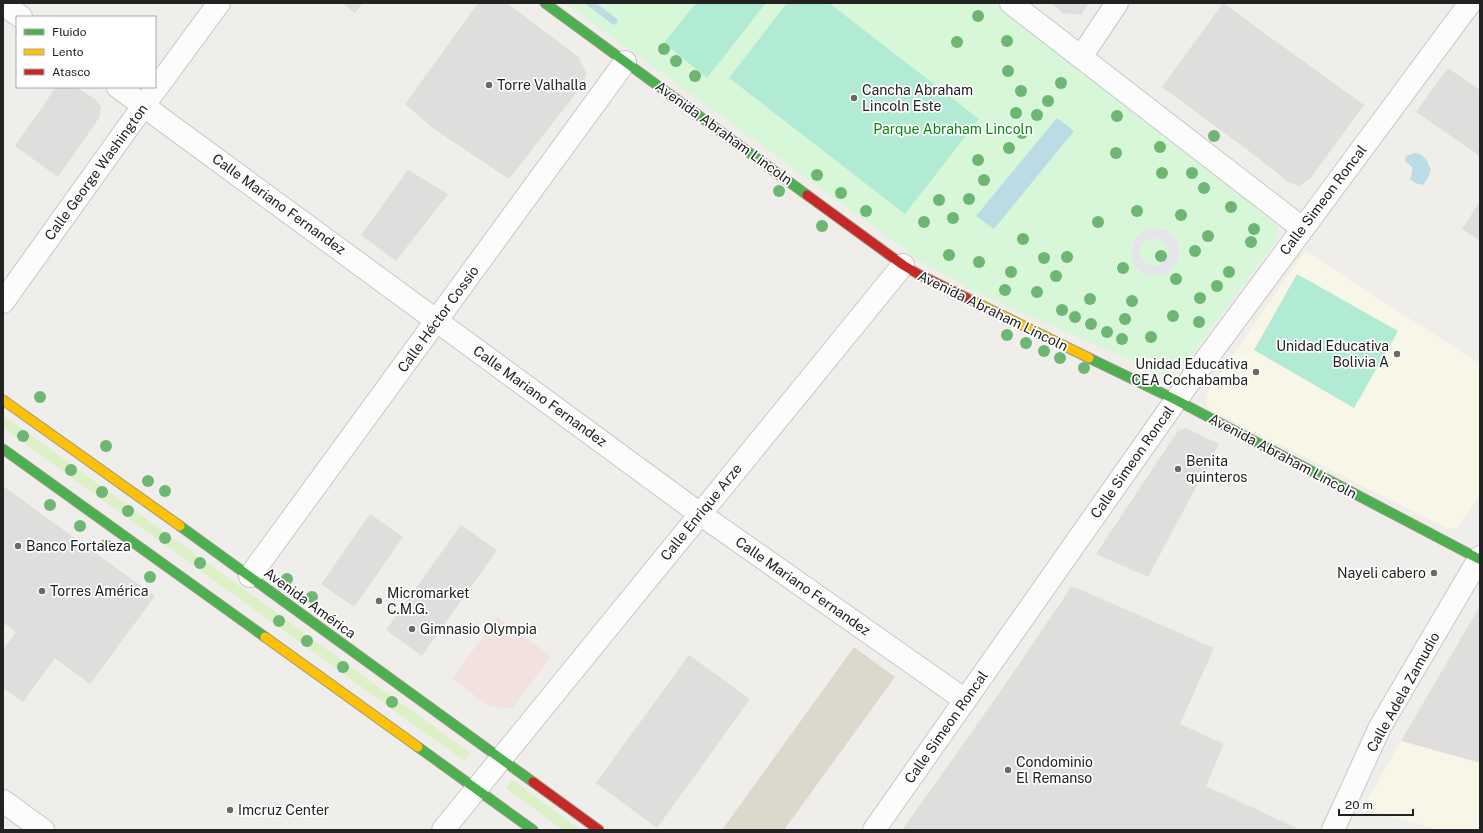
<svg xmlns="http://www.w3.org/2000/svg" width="1483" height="833" viewBox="0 0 1483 833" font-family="'Public Sans',sans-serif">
<rect width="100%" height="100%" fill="#f0eeeb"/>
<g fill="#dfdedc">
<path d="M342 3H363L355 13Z"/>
<path d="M478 3H507L579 57 586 73 584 83 509 179 434 129 405 104Z"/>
<path d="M1051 3H1089L1081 15 1063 13Z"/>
<path d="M1223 3 1364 105 1310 179 1299 186 1288 182 1253 154 1162 87Z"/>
<path d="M1448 68 1480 90V156L1416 112Z"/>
<path d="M56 87H77L96 100 101 107 99 118 58 177 15 146Z"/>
<path d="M408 170 448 194 396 261 361 235Z"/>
<path d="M1480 201V241L1462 229Z"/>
<path d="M1186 428 1219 444 1148 577 1096 554 1178 431Z"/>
<path d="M3 486 155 596 90 684 55 658 23 702 3 688V650L16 632 3 622Z"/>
<path d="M370 514 403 537 354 607 321 584Z"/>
<path d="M461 525 497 550 422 656 386 630Z"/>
<path d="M1072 586 1214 648 1180 724 1224 744 1206 786 1301 830H902L1000 692Z"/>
<path d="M1480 606V763L1401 741Z"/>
<path d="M689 655 750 699 657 828 596 783Z"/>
</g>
<path fill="#f2e2df" d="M497 617 551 656 513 708 490 707 452 679Z"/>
<g fill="#f8f7e7">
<path d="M1305 251 1480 364V495L1461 523 1456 528 1449 529 1209 409 1206 400 1208 392Z"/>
<path d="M1401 741 1480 763V830H1440L1363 808Z"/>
</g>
<path fill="#dad9cc" d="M854 647 895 677 784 830H722Z"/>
<g fill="#dcefc7">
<path d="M3 415 470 753 464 761 3 428Z"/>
<path d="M512 780 581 830H563L506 788Z"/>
</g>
<path fill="#d7f7d8" d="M565 3H994L1272 220C1280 229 1279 233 1274 244L1180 371 1165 374 1157 372 974 291 924 263Z"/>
<g fill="#b2ebd4">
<path d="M696 3H766L707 78 664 43Z"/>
<path d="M787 3H829L979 119 905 214 729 78Z"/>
<path d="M1297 274 1398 331 1354 408 1254 350Z"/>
</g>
<path fill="#e5e4ea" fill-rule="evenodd" d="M1151 228 1159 229 1167 231 1173 236 1177 243 1179 250 1178 258 1175 265 1170 271 1163 275 1155 276 1148 275 1141 272 1135 266 1132 259 1131 251 1135 239 1143 231ZM1153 238 1162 240 1165 243 1169 252 1165 261 1157 266 1148 265 1141 257 1140 252 1142 244 1149 239Z"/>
<g fill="#bcdce5">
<path d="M1057 118 1074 131 994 229 976 216Z"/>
<path d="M1414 153C1425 154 1427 160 1431 170L1428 178 1423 185 1415 183 1410 179 1412 173V167L1405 161 1406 156Z"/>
</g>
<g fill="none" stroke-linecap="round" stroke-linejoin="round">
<path stroke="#bcdce5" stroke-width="7" d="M590 3 614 21"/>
<defs>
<g id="street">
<path d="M1011 3 1302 228"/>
<path d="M3 4 21 17"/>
<path d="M1081 57 1117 3"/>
<path d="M118 87 700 514 965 700"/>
<path d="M3 302 144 105 219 3"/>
<path d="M250 576 625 62"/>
<path d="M3 801 43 830"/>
<path d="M443 830 903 265"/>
<path d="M874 830 1176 400 1470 3"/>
<path d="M1333 830 1380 727 1480 557"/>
</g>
<g id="fast">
<path d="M545 3 807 195"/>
<path d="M1089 358 1176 400 1479 559"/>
<path d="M3 449 265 637"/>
<path d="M180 526 533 782"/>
<path d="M418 747 533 830"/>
</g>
<g id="slow">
<path d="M967 298 1089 358"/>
<path d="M3 400 180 526"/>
<path d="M265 637 418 747"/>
</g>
<g id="jam">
<path d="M807 195 903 265 918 274 967 298"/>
<path d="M533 782 599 830"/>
</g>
</defs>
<use href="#street" stroke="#c9c8c7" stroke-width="24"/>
<use href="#fast" stroke="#999b81" stroke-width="11"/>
<use href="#slow" stroke="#999b81" stroke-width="11"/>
<use href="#jam" stroke="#999b81" stroke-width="11"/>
<use href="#street" stroke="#fdfcfc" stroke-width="22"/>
<use href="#fast" stroke="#4caf50" stroke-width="9"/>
<use href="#slow" stroke="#ffc107" stroke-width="9"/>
<use href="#jam" stroke="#c62828" stroke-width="9"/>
</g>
<g fill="#6eb673">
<circle cx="978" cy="16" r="6"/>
<circle cx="1007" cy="41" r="6"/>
<circle cx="957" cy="42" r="6"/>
<circle cx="664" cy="49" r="6"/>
<circle cx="676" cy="61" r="6"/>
<circle cx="1008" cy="71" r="6"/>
<circle cx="695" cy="76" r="6"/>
<circle cx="1061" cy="83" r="6"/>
<circle cx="1021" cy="91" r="6"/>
<circle cx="1048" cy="101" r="6"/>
<circle cx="1016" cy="113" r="6"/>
<circle cx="1037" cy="115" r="6"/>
<circle cx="1117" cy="116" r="6"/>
<circle cx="1022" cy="133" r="6"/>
<circle cx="1214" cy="136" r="6"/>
<circle cx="1160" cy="147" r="6"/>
<circle cx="1009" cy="148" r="6"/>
<circle cx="1116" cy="153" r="6"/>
<circle cx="978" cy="160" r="6"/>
<circle cx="1162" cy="173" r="6"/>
<circle cx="1192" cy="173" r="6"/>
<circle cx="817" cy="175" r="6"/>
<circle cx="984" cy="180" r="6"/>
<circle cx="1204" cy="188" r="6"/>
<circle cx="779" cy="191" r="6"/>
<circle cx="841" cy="193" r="6"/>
<circle cx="969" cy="199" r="6"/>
<circle cx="939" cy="200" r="6"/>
<circle cx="1231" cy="207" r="6"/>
<circle cx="866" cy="211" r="6"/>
<circle cx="1137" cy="211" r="6"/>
<circle cx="1181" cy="215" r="6"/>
<circle cx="953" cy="218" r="6"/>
<circle cx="924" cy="222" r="6"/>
<circle cx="1098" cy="222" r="6"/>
<circle cx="822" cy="226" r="6"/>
<circle cx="1254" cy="229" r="6"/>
<circle cx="1208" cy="236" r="6"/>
<circle cx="1023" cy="239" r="6"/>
<circle cx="1251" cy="242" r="6"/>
<circle cx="1195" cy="251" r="6"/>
<circle cx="949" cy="255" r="6"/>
<circle cx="1161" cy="256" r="6"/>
<circle cx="1067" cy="257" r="6"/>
<circle cx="1044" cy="258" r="6"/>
<circle cx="979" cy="262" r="6"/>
<circle cx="1123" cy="268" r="6"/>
<circle cx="1011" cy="272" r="6"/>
<circle cx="1229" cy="272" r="6"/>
<circle cx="1056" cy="276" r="6"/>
<circle cx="1176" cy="279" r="6"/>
<circle cx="1217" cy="286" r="6"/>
<circle cx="1005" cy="290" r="6"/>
<circle cx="1037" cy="292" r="6"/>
<circle cx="1200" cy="298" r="6"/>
<circle cx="1090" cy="299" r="6"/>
<circle cx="1132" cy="301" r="6"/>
<circle cx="1062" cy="310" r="6"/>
<circle cx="1173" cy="316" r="6"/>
<circle cx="1075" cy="317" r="6"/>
<circle cx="1125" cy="319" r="6"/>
<circle cx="1199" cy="322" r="6"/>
<circle cx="1091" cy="324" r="6"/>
<circle cx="1107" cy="332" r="6"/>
<circle cx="1007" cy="335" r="6"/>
<circle cx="1151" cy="337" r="6"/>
<circle cx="1122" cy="339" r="6"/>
<circle cx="1026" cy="343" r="6"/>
<circle cx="1044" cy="351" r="6"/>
<circle cx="1060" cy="358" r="6"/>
<circle cx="1084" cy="368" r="6"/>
<circle cx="40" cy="397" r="6"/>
<circle cx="23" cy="436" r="6"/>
<circle cx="106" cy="446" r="6"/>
<circle cx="71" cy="470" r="6"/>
<circle cx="148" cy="481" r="6"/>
<circle cx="165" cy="491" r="6"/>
<circle cx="102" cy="492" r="6"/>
<circle cx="50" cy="505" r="6"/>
<circle cx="128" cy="511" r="6"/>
<circle cx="80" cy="526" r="6"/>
<circle cx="165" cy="538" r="6"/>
<circle cx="106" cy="545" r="6"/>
<circle cx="200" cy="563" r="6"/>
<circle cx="150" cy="577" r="6"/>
<circle cx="287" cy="579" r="6"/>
<circle cx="312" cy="597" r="6"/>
<circle cx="279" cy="621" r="6"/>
<circle cx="307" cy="641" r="6"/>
<circle cx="343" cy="667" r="6"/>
<circle cx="392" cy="702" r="6"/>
</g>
<g fill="#6a6968" stroke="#fff" stroke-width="1.5">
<circle cx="489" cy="85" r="4"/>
<circle cx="854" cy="98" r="4"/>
<circle cx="1397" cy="354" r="4"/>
<circle cx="1256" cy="372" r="4"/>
<circle cx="1178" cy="469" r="4"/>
<circle cx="18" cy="546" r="4"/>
<circle cx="1434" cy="573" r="4"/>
<circle cx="42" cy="591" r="4"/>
<circle cx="379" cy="601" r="4"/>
<circle cx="412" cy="629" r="4"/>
<circle cx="1008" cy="770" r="4"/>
<circle cx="230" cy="810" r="4"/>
</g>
<g text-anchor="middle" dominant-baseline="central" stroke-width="3.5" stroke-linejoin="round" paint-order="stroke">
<g font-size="14" fill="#222" stroke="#fff" text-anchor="start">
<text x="497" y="85">Torre Valhalla</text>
<text x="862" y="90">Cancha Abraham<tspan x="862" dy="16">Lincoln Este</tspan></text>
<text x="1389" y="346" text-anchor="end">Unidad Educativa<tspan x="1389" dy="16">Bolivia A</tspan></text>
<text x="1248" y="364" text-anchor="end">Unidad Educativa<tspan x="1248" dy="16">CEA Cochabamba</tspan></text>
<text x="1186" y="461">Benita<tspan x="1186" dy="16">quinteros</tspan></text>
<text x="26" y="546">Banco Fortaleza</text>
<text x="1426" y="573" text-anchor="end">Nayeli cabero</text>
<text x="50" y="591">Torres América</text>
<text x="387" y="593">Micromarket<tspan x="387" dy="16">C.M.G.</tspan></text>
<text x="420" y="629">Gimnasio Olympia</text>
<text x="1016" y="762">Condominio<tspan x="1016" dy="16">El Remanso</tspan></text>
<text x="238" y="810">Imcruz Center</text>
</g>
<g font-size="14" fill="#038811" stroke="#fff">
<text x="953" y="129">Parque Abraham Lincoln</text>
</g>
<g font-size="14" fill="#222" stroke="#fff">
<text transform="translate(724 133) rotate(36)">Avenida Abraham Lincoln</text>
<text transform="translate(96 172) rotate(-54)">Calle George Washington</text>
<text transform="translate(1323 200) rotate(-53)">Calle Simeon Roncal</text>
<text transform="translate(279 204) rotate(36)">Calle Mariano Fernandez</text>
<text transform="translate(993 311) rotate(26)">Avenida Abraham Lincoln</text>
<text transform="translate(438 319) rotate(-54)">Calle Héctor Cossío</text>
<text transform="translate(540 396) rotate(36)">Calle Mariano Fernandez</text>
<text transform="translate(1283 456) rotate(28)">Avenida Abraham Lincoln</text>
<text transform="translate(1132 462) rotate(-55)">Calle Simeon Roncal</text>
<text transform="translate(701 512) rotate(-51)">Calle Enrique Arze</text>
<text transform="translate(803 586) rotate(35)">Calle Mariano Fernandez</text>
<text transform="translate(310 603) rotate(36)">Avenida América</text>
<text transform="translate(1403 692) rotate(-61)">Calle Adela Zamudio</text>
<text transform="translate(946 727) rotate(-55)">Calle Simeon Roncal</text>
</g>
</g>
<rect width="1483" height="833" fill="none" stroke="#222222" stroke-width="8"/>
<rect x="16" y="16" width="140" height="72" fill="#ffffff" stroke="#a7a7a7"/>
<rect x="24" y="29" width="20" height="6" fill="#4caf50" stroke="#a7a7a7"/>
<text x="52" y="36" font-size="12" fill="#222222">Fluido</text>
<rect x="24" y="49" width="20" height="6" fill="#ffc107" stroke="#a7a7a7"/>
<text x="52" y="56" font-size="12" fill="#222222">Lento</text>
<rect x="24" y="69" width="20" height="6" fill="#c62828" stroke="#a7a7a7"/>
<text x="52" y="76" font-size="12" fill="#222222">Atasco</text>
<path d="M1339 809v6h74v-6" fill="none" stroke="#222222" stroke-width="2"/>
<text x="1345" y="809" font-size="12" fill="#222222" stroke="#ffffff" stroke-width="3" paint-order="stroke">20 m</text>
</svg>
